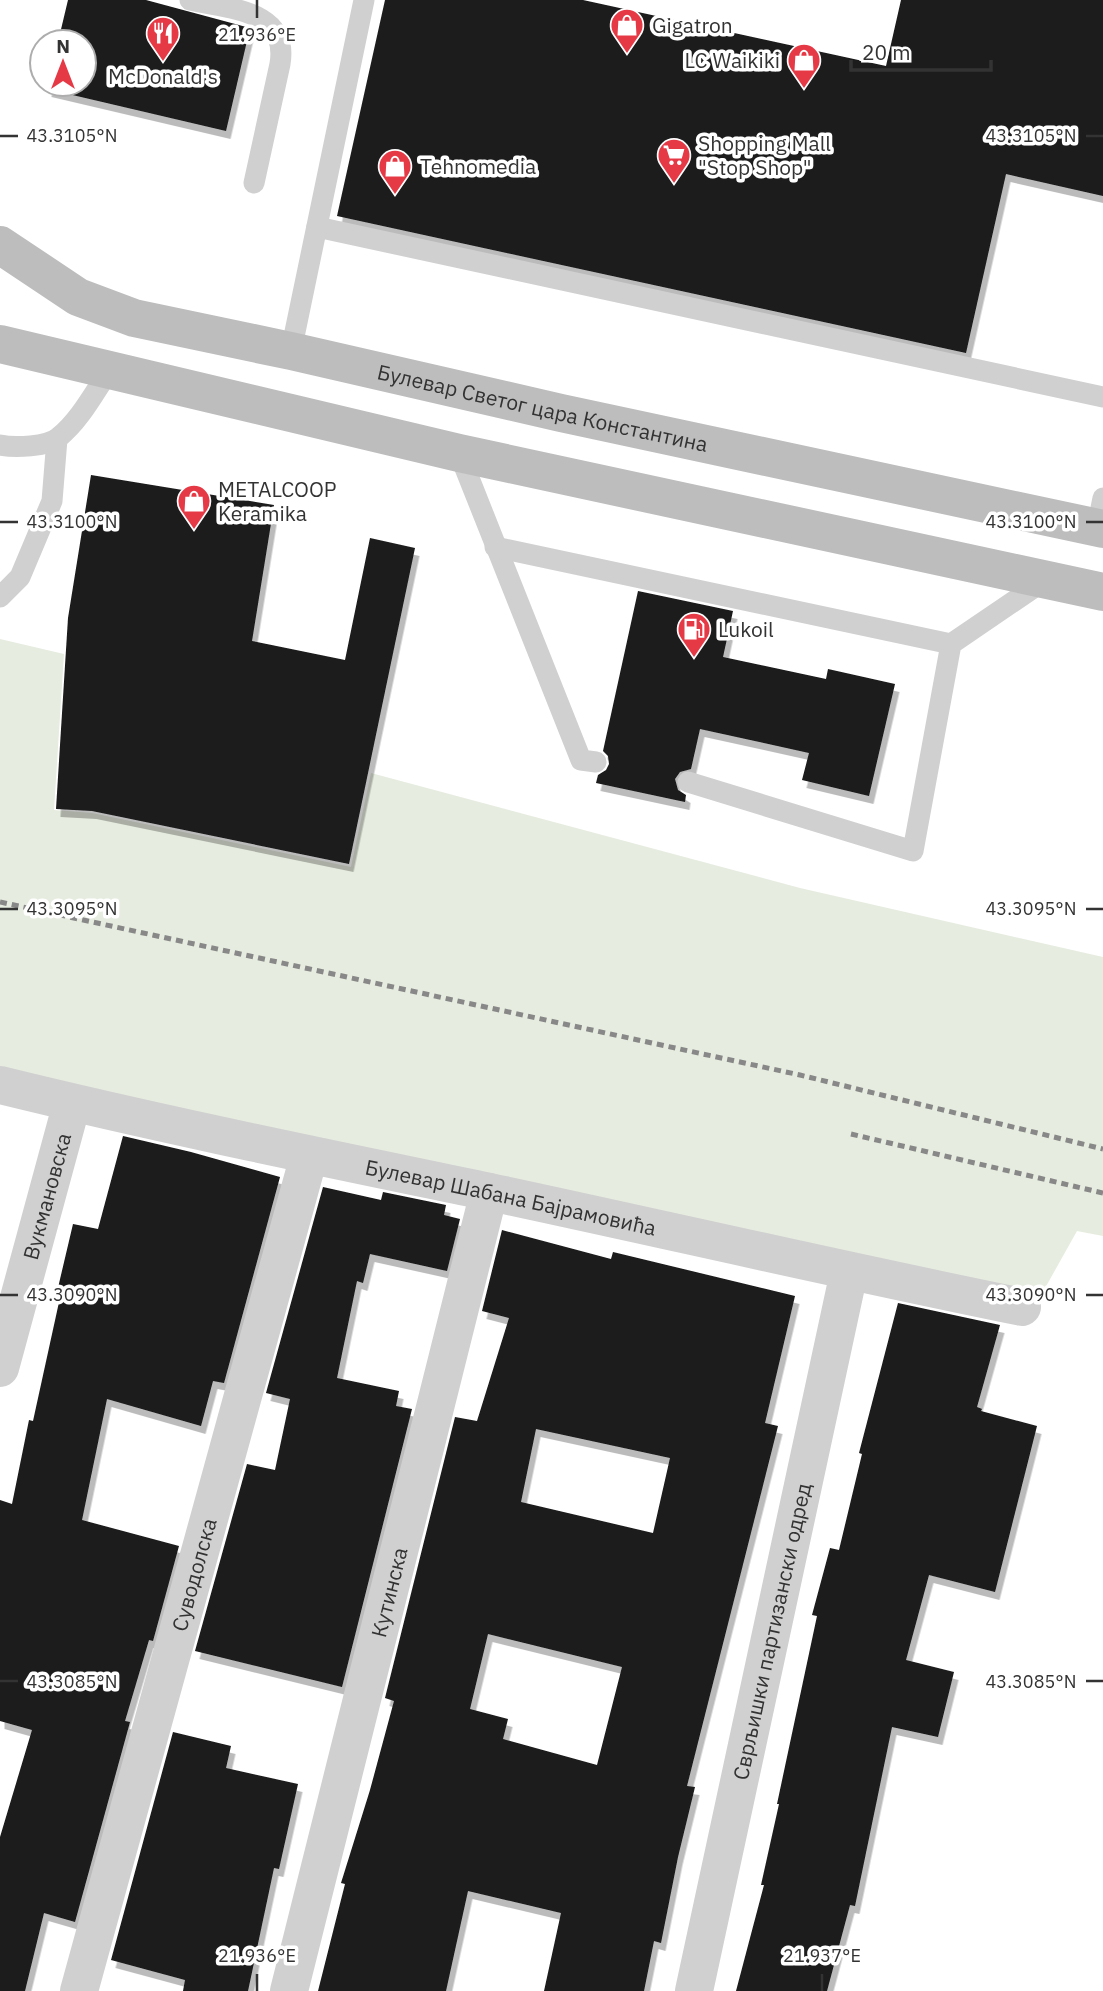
<svg xmlns="http://www.w3.org/2000/svg" width="1103" height="1991" viewBox="0 0 1103 1991" font-family="'IBM Plex Sans',sans-serif">
<defs>
<filter id="shadow"><feDropShadow dx="4.5" dy="8" stdDeviation="0" flood-color="#0004"/></filter>
</defs>
<rect width="100%" height="100%" fill="#fff"/>
<path fill="#e6ecdf" d="M0 639 64 654 54 810 92 813 351 867 371 773 800 888 1103 957V1236L1077 1231 1035 1306 0 1076Z"/>
<g fill="#1a1a1a" fill-rule="evenodd" filter="url(#shadow)">
<path d="M68 0H146L250 28 226 131 47 89 48 84H84V42H58Z"/>
<path d="M385 0H583L886 66 901 0H1103V196L1006 174 966 353 337 216Z"/>
<path d="M91 475 274 505 252 641 345 660 370 538 415 548 349 864 92 811 56 809 68 618Z"/>
<path d="M638 591 733 611 723 657 826 679 828 669 895 684 869 796 802 780 809 753 700 729 691 769 680 772 675 779 678 790 686 795 685 802 596 783 598 775 606 770 609 764 608 756 603 751Z"/>
<path d="M123 1136 191 1152 280 1177 224 1383 213 1381 201 1426 107 1399 82 1520 179 1546 153 1641 149 1640 125 1721 130 1722 75 1922 44 1913 25 1991H0V1837L32 1730 0 1721V1500L12 1504 29 1420 33 1421 61 1293 57 1292 73 1224 98 1229Z"/>
<path d="M323 1187 381 1200 383 1192 446 1205 444 1215 460 1219 447 1271 370 1254 363 1283 357 1281 337 1378 399 1391 396 1406 412 1409 342 1687 195 1651 247 1464 275 1470 290 1399 266 1393Z"/>
<path d="M502 1230 611 1259 613 1252 795 1296 765 1423 778 1426 687 1786 695 1787 678 1857 661 1943 654 1941 644 1991H544L561 1913 468 1891 446 1991H318L345 1884 341 1883 370 1790 394 1701 385 1698 455 1417 477 1421 509 1318 482 1311ZM536 1429 670 1458 653 1533 521 1502ZM488 1634 622 1667 597 1765 503 1739 508 1719 470 1709Z"/>
<path d="M898 1303 1000 1325 977 1407 982 1409 981 1411 1037 1426 995 1592 929 1575 906 1660 954 1672 938 1737 892 1727 855 1906 850 1905 827 1991H736L764 1885H761L779 1804H777L817 1616 812 1615 830 1548 839 1550 862 1454 859 1453Z"/>
<path d="M173 1732 231 1746 226 1768 298 1784 279 1869 274 1868 248 1991H183L185 1980 111 1960Z"/>
</g>
<g fill="none" stroke-linecap="round" stroke-linejoin="round">
<g stroke="#d0d0d0" stroke-width="21">
<path d="M190 0C228 9 289 9 280 64L254 183"/>
<path d="M317 227 1103 397"/>
<path d="M291 351 364 0"/>
<path d="M0 445C14 448 48 447 59 437 80 420 94 393 109 371"/>
<path d="M459 453 581 760 596 762"/>
<path d="M1097 528 1103 498"/>
<path d="M495 547 951 644"/>
<path d="M0 597 20 577 52 501 57 439"/>
<path d="M688 782 913 851 951 644 1045 580"/>
</g>
<g stroke="#d0d0d0" stroke-width="38">
<path id="s1" d="M0 1085C163 1125 326 1158 490 1192 668 1230 844 1271 1022 1307"/>
<path id="s2" d="M0 1368 72 1103"/>
<path id="s3" d="M79 1991 309 1156"/>
<path id="s4" d="M289 1991 489 1192"/>
<path id="s5" d="M694 1991 849 1272"/>
</g>
<g stroke="#bdbdbd" stroke-width="38">
<path id="s6" d="M0 245 78 297 134 318 291 351 561 413 1103 529"/>
<path d="M0 344 459 453 1103 592"/>
</g>
<g stroke="#888" stroke-width="5" stroke-dasharray="7 5" stroke-linecap="butt">
<path d="M0 902 800 1075 1103 1149"/>
<path d="M851 1134 1103 1193"/>
</g>
</g>
<path fill="none" stroke="#333" stroke-width="2.5" d="M257 0V18M0 136H18M1086 136H1103M0 522H18M1086 522H1103M0 909H18M1086 909H1103M0 1295H18M1086 1295H1103M0 1681H18M1086 1681H1103M257 1974V1991M822 1974V1991"/>
<defs>
<symbol id="shop-pin" viewBox="-11 -11 22 30"><path d="M0 17L-7.5 6A9.5 9.5 0 1 1 7.5 6Z" fill="#e63946" stroke="#fff"/><path d="M-5-2.5h2.3a2.7 3.5 0 0 1 5.4 0H5L5.5 6h-11ZM-1.5-2.5h3a1.5 2.3 0 0 0-3 0Z" fill="#fff"/></symbol>
<symbol id="restaurant-pin" viewBox="-11 -11 22 30"><path d="M0 17L-7.5 6A9.5 9.5 0 1 1 7.5 6Z" fill="#e63946" stroke="#fff"/><path d="M-5-6h1v4h1v-4h1v4h1v-4h1v5L-1.5 .5V6h-2V.5L-5-1ZM5-6V6H3V1.5H1.5Q1.5-4 5-6Z" fill="#fff"/></symbol>
<symbol id="supermarket-pin" viewBox="-11 -11 22 30"><path d="M0 17L-7.5 6A9.5 9.5 0 1 1 7.5 6Z" fill="#e63946" stroke="#fff"/><path d="M-6-5.5h2.5l.6 2H6L4.5 2H-2.5L-4.4-4H-6ZM-1.5 3.2a1.3 1.3 0 1 0 .1 0ZM3 3.2a1.3 1.3 0 1 0 .1 0Z" fill="#fff"/></symbol>
<symbol id="fuel-pin" viewBox="-11 -11 22 30"><path d="M0 17L-7.5 6A9.5 9.5 0 1 1 7.5 6Z" fill="#e63946" stroke="#fff"/><path d="M-5.5-6h7V0h2V4h1.3V-2.5L3-4.5l.8-.8L6-3V5H2.5V1h-1V6h-7ZM-4.2-4.7v3.2H.2V-4.7Z" fill="#fff"/></symbol>
</defs>
<g fill-rule="evenodd">
<use href="#shop-pin" x="608" y="6" width="38" height="52"/>
<use href="#restaurant-pin" x="144" y="14" width="38" height="52"/>
<use href="#shop-pin" x="785" y="41" width="38" height="52"/>
<use href="#supermarket-pin" x="655" y="136" width="38" height="52"/>
<use href="#shop-pin" x="376" y="147" width="38" height="52"/>
<use href="#shop-pin" x="175" y="482" width="38" height="52"/>
<use href="#fuel-pin" x="675" y="610" width="38" height="52"/>
</g>
<g text-anchor="middle" dominant-baseline="central" stroke-width="7" stroke-linejoin="round" paint-order="stroke">
<g font-size="21" fill="#333" stroke="#fff" text-anchor="start">
<text x="652" y="25">Gigatron</text>
<text x="780" y="60" text-anchor="end">LC Waikiki</text>
<text x="163" y="76" text-anchor="middle">McDonald's</text>
<text x="698" y="143">Shopping Mall<tspan x="698" dy="24">"Stop Shop"</tspan></text>
<text x="420" y="166">Tehnomedia</text>
<text x="218" y="489">METALCOOP<tspan x="218" dy="24">Keramika</tspan></text>
<text x="718" y="629">Lukoil</text>
</g>
<g font-size="21" fill="#333" stroke="#fff">
<text stroke="none"><textPath href="#s6" startOffset="572">Булевар Светог цара Константина</textPath></text>
<text stroke="none"><textPath href="#s2" startOffset="178">Вукмановска</textPath></text>
<text stroke="none"><textPath href="#s1" startOffset="523">Булевар Шабана Бајрамовића</textPath></text>
<text stroke="none"><textPath href="#s3" startOffset="432">Суводолска</textPath></text>
<text stroke="none"><textPath href="#s4" startOffset="411">Кутинска</textPath></text>
<text stroke="none"><textPath href="#s5" startOffset="368">Сврљишки партизански одред</textPath></text>
</g>
</g>
<g font-size="18" text-anchor="middle" fill="#333" stroke="#fff" stroke-width="7" stroke-linejoin="round" paint-order="stroke">
<text x="257" y="41">21.936°E</text>
<text x="72" y="142">43.3105°N</text>
<text x="1031" y="142">43.3105°N</text>
<text x="72" y="528">43.3100°N</text>
<text x="1031" y="528">43.3100°N</text>
<text x="72" y="915">43.3095°N</text>
<text x="1031" y="915">43.3095°N</text>
<text x="72" y="1301">43.3090°N</text>
<text x="1031" y="1301">43.3090°N</text>
<text x="72" y="1688">43.3085°N</text>
<text x="1031" y="1688">43.3085°N</text>
<text x="257" y="1962">21.936°E</text>
<text x="822" y="1962">21.937°E</text>
</g>
<g transform="translate(63 63)"><circle r="33" fill="#ffffff" stroke="#adadad" stroke-width="2"/>
<path d="M0-5L12 26L0 18L-12 26Z" fill="#e63946"/>
<text y="-10" font-size="19" font-weight="bold" text-anchor="middle" fill="#333333">N</text>
</g>
<path d="M851 60v10h140v-10" fill="none" stroke="#333333" stroke-width="3.5"/>
<text x="862" y="60" font-size="21" fill="#333333" stroke="#ffffff" stroke-width="5" paint-order="stroke">20 m</text>
</svg>
